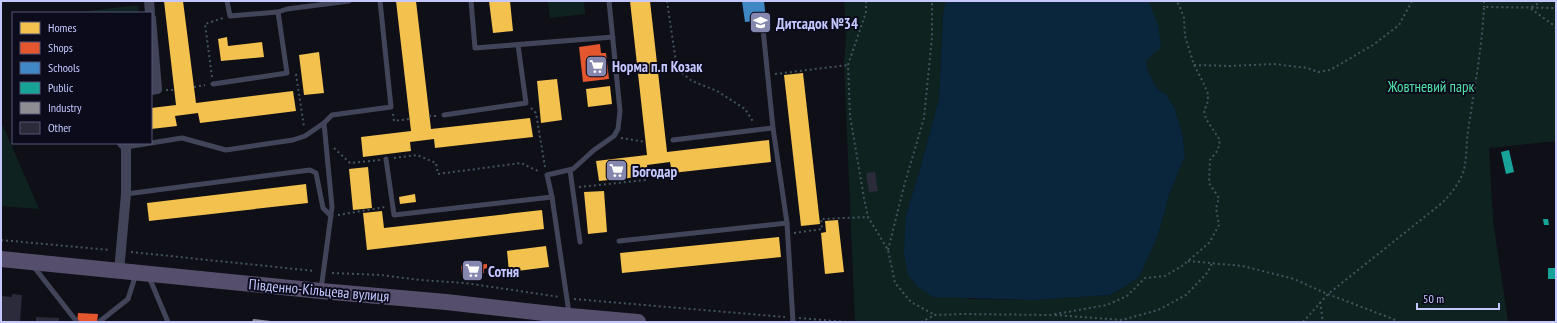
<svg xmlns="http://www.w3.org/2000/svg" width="1557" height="323" viewBox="0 0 1557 323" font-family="'PT Sans Narrow',sans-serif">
<rect width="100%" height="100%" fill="#0f0f18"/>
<g fill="#0e2320">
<path d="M548 1H584L585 14 550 18Z"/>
<path d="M844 1H946L943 16 939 99 919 173 906 215 967 299 1032 300 1110 295 1124 287 1139 277 1158 235 1170 192 1185 156 1182 133 1175 109 1166 94 1158 90 1148 72 1146 61 1149 2 1147 1H1556V141L1489 148 1493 220 1508 322H855L844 62 846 39Z"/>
<path d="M138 5 139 13H72Z"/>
<path d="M1 124 3 126 39 209 1 206Z"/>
</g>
<path fill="#0a263c" d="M946 1 1149 2 1158 25 1161 47 1146 61 1148 72 1158 90 1166 94 1175 109 1182 133 1185 156 1170 192 1158 235 1139 277 1124 287 1110 295 1032 300 933 297 918 287 908 275 904 253 906 215 919 173 939 99 943 16Z"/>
<g fill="#f2c14e">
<path d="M164 1H183L196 103 293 91 296 111 200 123 198 113 175 116 177 126 151 129V108L176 105Z"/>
<path d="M396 1H416L431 129 530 118 533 137 435 148 434 139 410 142 411 151 363 157 361 137 411 131Z"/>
<path d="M489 1H510L513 31 493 33Z"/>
<path d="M630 1H650L667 152 769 140 771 162 672 173 670 162 647 165 648 176 599 181 596 161 647 155Z"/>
<path d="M227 37 228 46 262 42 264 57 221 61 218 39Z"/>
<path d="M319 52 324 93 304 95 299 55Z"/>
<path d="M803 73 820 224 801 226 784 75Z"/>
<path d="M557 79 562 120 541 123 537 81Z"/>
<path d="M610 86 612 104 588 107 586 89Z"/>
<path d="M368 167 372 208 353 210 349 169Z"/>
<path d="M306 184 308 203 149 221 147 203Z"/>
<path d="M604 191 607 232 588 234 584 192Z"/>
<path d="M415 194 416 202 400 204 399 197Z"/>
<path d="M542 210 544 229 367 250 363 213 382 211 384 228Z"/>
<path d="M838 220 844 272 825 274 821 233 826 232 825 221Z"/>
<path d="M779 237 781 257 622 273 620 253Z"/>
<path d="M546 246 549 267 509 272 507 251Z"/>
</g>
<g fill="#e4572e">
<path d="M600 44 601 53H606L609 79 583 82 579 47Z"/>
<path d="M487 264V268L484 269V273L462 275 461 266Z"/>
<path d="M78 313 98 314 97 322H77Z"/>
</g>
<path fill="#3f88c5" d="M742 1H764L766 20 745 22Z"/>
<g fill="#17a398">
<path d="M1509 150 1514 172 1506 174 1501 152Z"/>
<path d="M1543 219H1548L1549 225H1544Z"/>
<rect x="1548" y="268" width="8" height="11"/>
</g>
<path fill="#8d8d92" d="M253 319 271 321V322H252Z"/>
<g fill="#2b2b3b">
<path d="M875 172 878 191 869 192 866 173Z"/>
<path d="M12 294 22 295 20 322H1V296L12 297Z"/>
<path d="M36 317 59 318V322H36Z"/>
</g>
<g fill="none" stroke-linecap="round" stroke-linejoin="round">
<g stroke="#43545d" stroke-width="2" stroke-dasharray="2 3" stroke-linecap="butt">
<path d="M667 1 677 69 692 81 717 91 745 109 754 123"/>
<path d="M866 1V12L848 65 850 116 864 198 868 217 888 250 895 283 911 302 935 315"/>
<path d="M1484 1V7"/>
<path d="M1542 1 1530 8 1556 27"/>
<path d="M1194 65 1230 66 1274 64 1307 68 1318 72 1330 70 1373 45 1399 25 1412 1"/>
<path d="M296 74 304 127"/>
<path d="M775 74 848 65"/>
<path d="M212 77 205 24 223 18"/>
<path d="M194 87 205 85"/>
<path d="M166 90H175"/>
<path d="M531 108 536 113 545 167"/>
<path d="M393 114 394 121 409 119"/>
<path d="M429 116H436"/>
<path d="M621 138 646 142"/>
<path d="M334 148 350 163 380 160"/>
<path d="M394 158 417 155 436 163 438 174 521 163 540 172"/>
<path d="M579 187 646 180"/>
<path d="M338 215 385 207"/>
<path d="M794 233 822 229 821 219 868 217"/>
<path d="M1 240 110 250"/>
<path d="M888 250 904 186 924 118 932 37V1"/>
<path d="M131 252 315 271"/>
<path d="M1188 261 1243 266 1294 279 1325 293 1393 319 1398 322"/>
<path d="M332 273 381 275 420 280 465 283 560 297"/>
<path d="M574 299 785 317"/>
<path d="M1320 302 1323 322"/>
<path d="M1055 315 1122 320 1158 310 1186 295 1208 272 1212 263"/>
<path d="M799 318 846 322"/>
<path d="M921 322 935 315 962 314 1050 315 1107 305 1127 296 1145 278 1165 276 1182 266 1209 243 1219 225 1216 208 1219 198 1209 183 1210 160 1218 150 1220 140 1206 119 1204 111 1208 101V94L1203 82 1194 65 1185 36 1184 18 1179 5 1176 1"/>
<path d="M1303 322 1328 294 1442 203C1451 194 1458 185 1463 173 1467 160 1466 145 1468 131 1474 90 1482 49 1484 7L1556 8"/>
</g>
<g stroke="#424559" stroke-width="5">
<path d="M227 1 230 16 278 12 287 9 349 1"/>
<path d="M471 1 475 48 613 37"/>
<path d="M763 29 773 128 787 223 793 322"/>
<path d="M213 84 287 73 278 12"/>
<path d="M444 115 526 103 518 45"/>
<path d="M673 140 773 128"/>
<path d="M126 147 182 138 226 150 293 140 305 136 324 123"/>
<path d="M386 159 394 215 552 197"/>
<path d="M570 170 580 242"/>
<path d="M126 194 310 170 316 173 323 208 331 216"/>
<path d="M619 241 787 223"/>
<path d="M34 267 77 322"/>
<path d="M149 277 168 322"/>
<path d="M321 290 332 207 324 123 332 115 391 107 380 1"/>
<path d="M569 313 552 197 547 175 573 169 594 150 614 136 618 129 620 111 609 1"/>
<path d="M99 322 128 299 136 274"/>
</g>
<g stroke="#424559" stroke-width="10">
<path d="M149 1 150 13"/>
<path d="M151 18 157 89 151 90"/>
<path d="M119 271 126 194V147L122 143"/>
</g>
<path stroke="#554e6c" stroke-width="16" d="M1 259 321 291 446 302 570 316 638 322"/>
</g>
<defs>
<symbol id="school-square" viewBox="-11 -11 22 22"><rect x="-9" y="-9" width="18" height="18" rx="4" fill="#8587ae" stroke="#0b0b1c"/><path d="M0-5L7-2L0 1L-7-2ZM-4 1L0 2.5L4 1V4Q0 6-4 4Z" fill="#fff"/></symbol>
<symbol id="supermarket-square" viewBox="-11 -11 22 22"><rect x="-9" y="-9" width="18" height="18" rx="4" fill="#8587ae" stroke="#0b0b1c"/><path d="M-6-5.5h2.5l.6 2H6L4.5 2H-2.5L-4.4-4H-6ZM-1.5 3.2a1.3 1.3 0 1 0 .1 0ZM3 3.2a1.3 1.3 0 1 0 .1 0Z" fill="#fff"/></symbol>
</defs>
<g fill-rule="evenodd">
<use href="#school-square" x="748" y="10" width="25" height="25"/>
<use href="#supermarket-square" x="584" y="54" width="25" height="25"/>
<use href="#supermarket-square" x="604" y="158" width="25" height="25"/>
<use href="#supermarket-square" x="460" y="258" width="25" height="25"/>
</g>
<g text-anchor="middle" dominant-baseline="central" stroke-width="4" stroke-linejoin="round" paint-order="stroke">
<g font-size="15" font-weight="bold" fill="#c5c8ff" stroke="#0b0b1c" text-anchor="start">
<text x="776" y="23">Дитсадок №34</text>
<text x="612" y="66">Норма п.п Козак</text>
<text x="632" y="171">Богодар</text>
<text x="488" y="271">Сотня</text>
</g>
<g font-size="15" fill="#50e1a6" stroke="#0b0b1c">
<text x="1431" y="86">Жовтневий парк</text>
</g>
<g font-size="15" fill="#c5c8ff" stroke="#0b0b1c">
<text transform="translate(319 290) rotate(5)">Південно-Кільцева вулиця</text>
</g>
</g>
<rect width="1557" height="323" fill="none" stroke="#c5c8ff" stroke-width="4"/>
<rect x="12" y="12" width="140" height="132" fill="#0b0b1c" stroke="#555777"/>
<rect x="20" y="22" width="20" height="12" fill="#f2c14e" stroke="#555777"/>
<text x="48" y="32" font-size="12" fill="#c5c8ff">Homes</text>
<rect x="20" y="42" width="20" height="12" fill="#e4572e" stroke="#555777"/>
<text x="48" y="52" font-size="12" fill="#c5c8ff">Shops</text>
<rect x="20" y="62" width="20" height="12" fill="#3f88c5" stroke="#555777"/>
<text x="48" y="72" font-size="12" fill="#c5c8ff">Schools</text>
<rect x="20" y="82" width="20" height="12" fill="#17a398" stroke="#555777"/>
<text x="48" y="92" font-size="12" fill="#c5c8ff">Public</text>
<rect x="20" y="102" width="20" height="12" fill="#8d8d92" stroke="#555777"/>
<text x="48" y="112" font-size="12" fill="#c5c8ff">Industry</text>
<rect x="20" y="122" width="20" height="12" fill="#2b2b3b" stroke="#555777"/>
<text x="48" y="132" font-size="12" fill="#c5c8ff">Other</text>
<path d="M1417 303v6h82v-6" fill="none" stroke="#c5c8ff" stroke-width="2"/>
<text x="1423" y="303" font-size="12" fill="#c5c8ff" stroke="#0b0b1c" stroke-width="3" paint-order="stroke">50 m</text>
</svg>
